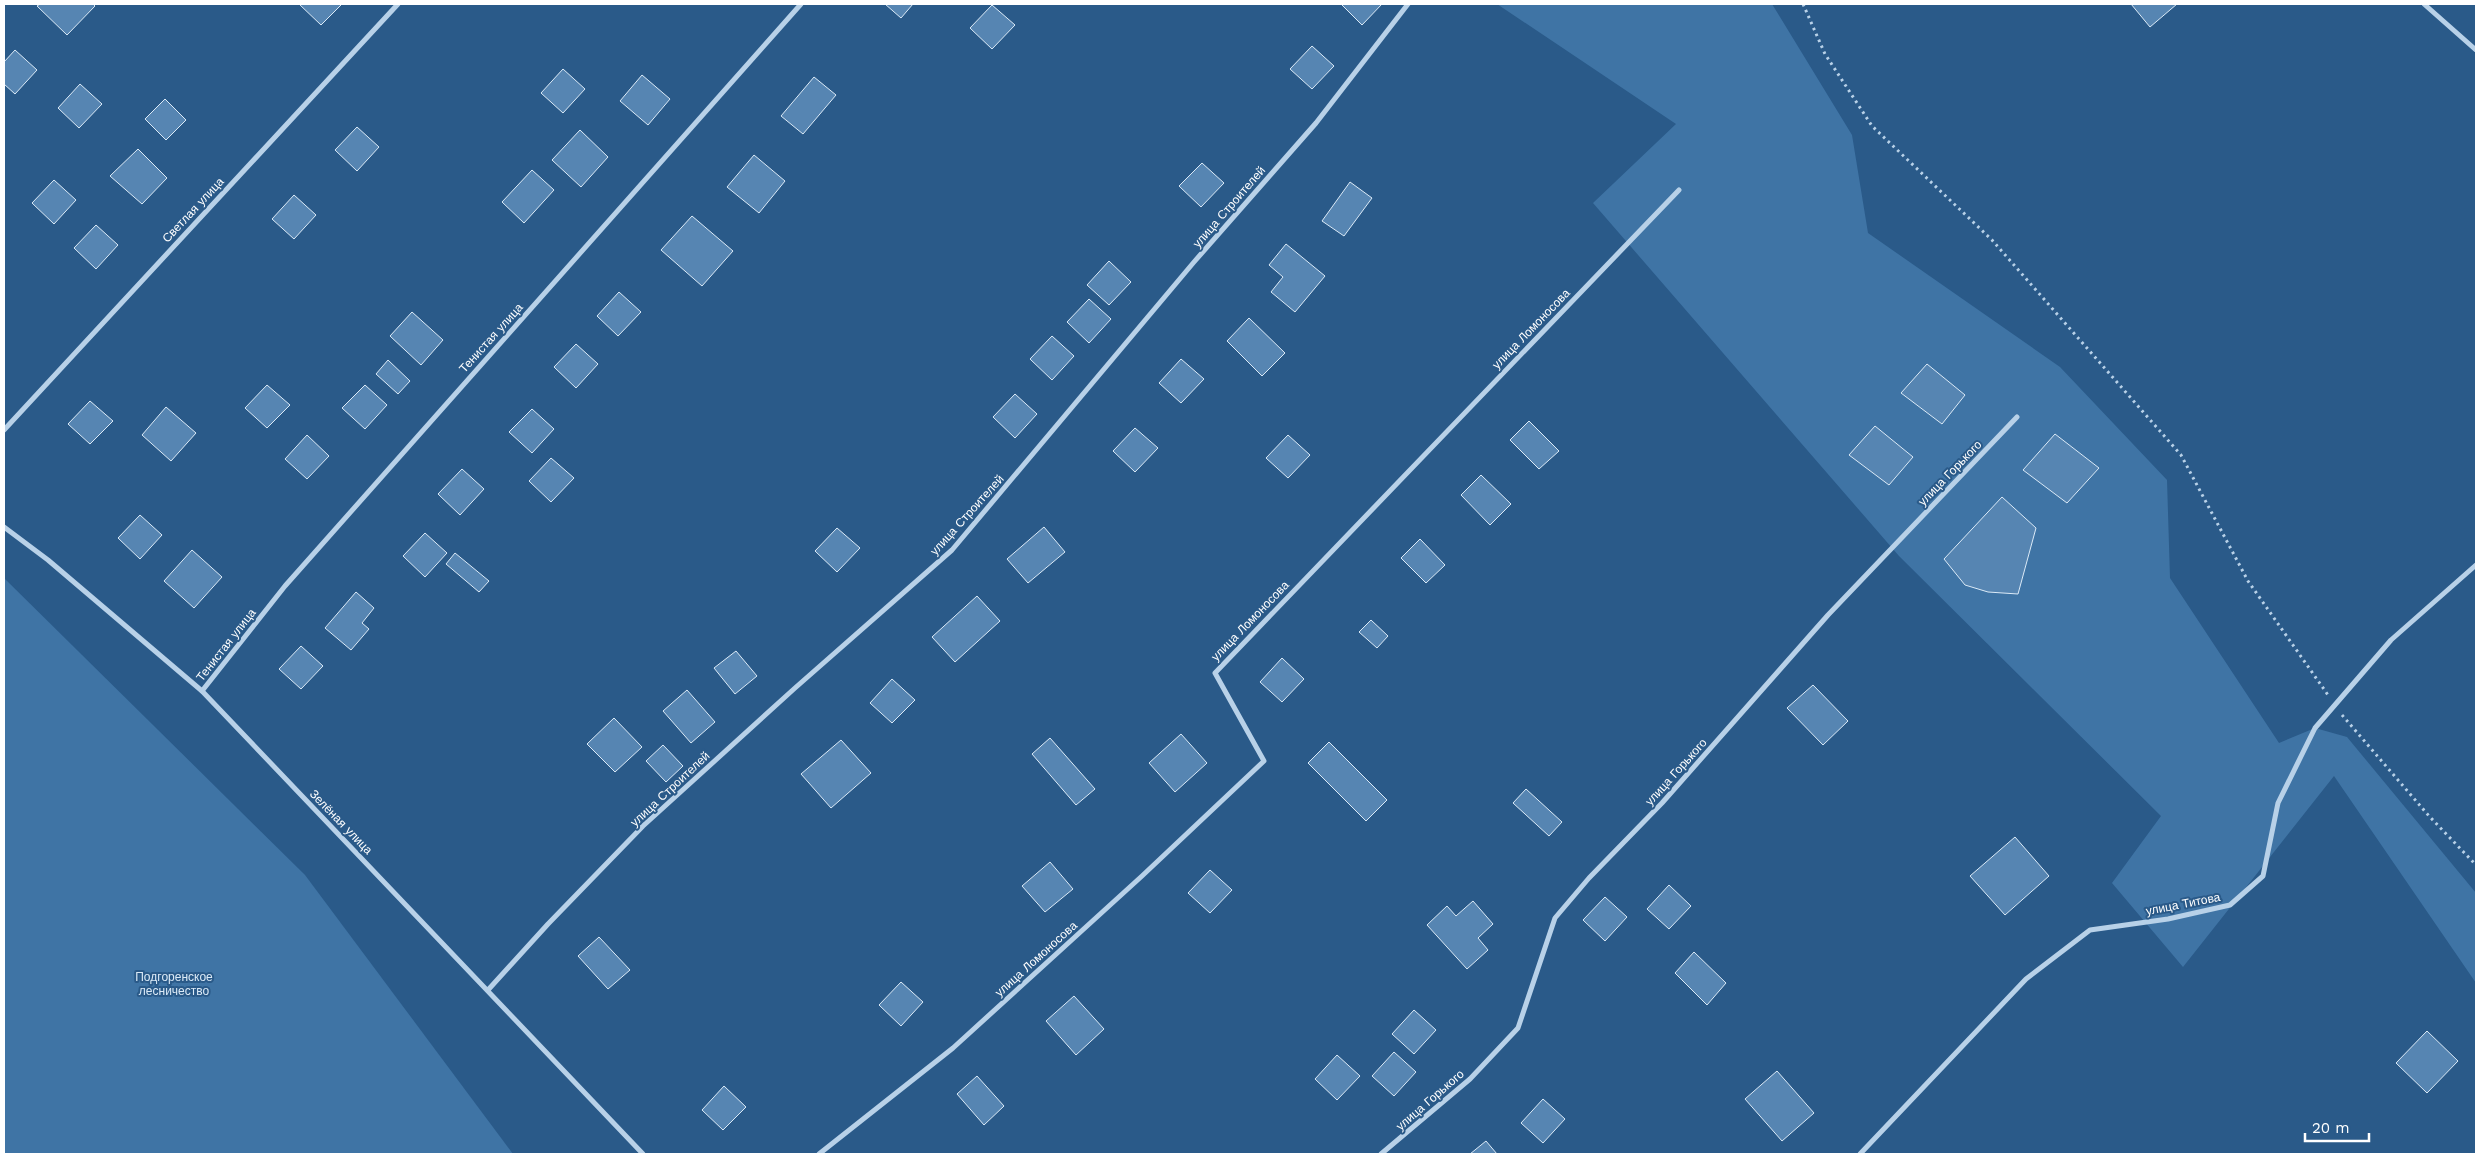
<svg xmlns="http://www.w3.org/2000/svg" width="2480" height="1158" viewBox="0 0 2480 1158" font-family="'Work Sans',sans-serif">
<rect width="100%" height="100%" fill="#2a5a89"/>
<g fill="#3f74a5">
<path d="M1497 4H1772L1852 135 1868 233 2060 367 2167 480 2170 578 2279 743 2315 728 2347 737 2476 893V983L2334 776 2183 967 2112 883 2161 816 1899 556 1593 203 1676 124Z"/>
<path d="M4 578 305 875 513 1154H4Z"/>
</g>
<g fill="#5685b2" stroke="#dbeaf7">
<path d="M40 4H93L95 6 67 35 37 6Z"/>
<path d="M299 4H342L321 25Z"/>
<path d="M885 4H913L901 18Z"/>
<path d="M1341 4H1382L1362 25Z"/>
<path d="M2131 4H2177L2150 27Z"/>
<path d="M992 5 1015 25 992 49 970 28Z"/>
<path d="M1312 46 1334 66 1312 89 1290 69Z"/>
<path d="M15 50 37 70 15 94 4 84V62Z"/>
<path d="M563 69 585 89 563 113 541 93Z"/>
<path d="M642 75 670 99 648 125 620 101Z"/>
<path d="M814 77 836 95 803 134 781 116Z"/>
<path d="M80 84 102 104 79 128 58 108Z"/>
<path d="M165 99 186 120 166 140 145 119Z"/>
<path d="M357 127 379 147 357 171 335 150Z"/>
<path d="M580 130 608 157 581 187 552 160Z"/>
<path d="M138 149 167 178 142 204 110 176Z"/>
<path d="M754 155 785 181 759 213 727 187Z"/>
<path d="M1202 163 1224 183 1201 207 1179 186Z"/>
<path d="M532 170 554 190 524 223 502 202Z"/>
<path d="M54 180 76 200 54 224 32 203Z"/>
<path d="M1350 182 1372 198 1344 236 1322 221Z"/>
<path d="M294 195 316 215 294 239 272 219Z"/>
<path d="M692 216 733 251 702 286 661 250Z"/>
<path d="M96 225 118 245 96 269 74 248Z"/>
<path d="M1286 244 1325 276 1295 312 1271 292 1283 277 1269 265Z"/>
<path d="M1109 261 1131 282 1109 305 1087 285Z"/>
<path d="M619 292 641 312 618 336 597 316Z"/>
<path d="M1089 299 1111 319 1089 343 1067 322Z"/>
<path d="M412 312 443 340 421 365 390 336Z"/>
<path d="M1249 318 1285 353 1262 376 1227 341Z"/>
<path d="M1052 336 1074 356 1052 380 1030 359Z"/>
<path d="M576 344 598 364 576 388 554 367Z"/>
<path d="M1181 359 1204 379 1181 403 1159 383Z"/>
<path d="M388 360 410 381 398 394 376 374Z"/>
<path d="M1927 364 1965 395 1942 424 1901 393Z"/>
<path d="M267 385 290 405 267 428 245 408Z"/>
<path d="M365 385 387 405 365 429 342 408Z"/>
<path d="M1015 394 1037 414 1015 438 993 417Z"/>
<path d="M90 401 113 421 90 444 68 424Z"/>
<path d="M166 407 196 433 171 461 142 435Z"/>
<path d="M532 409 554 429 532 453 509 432Z"/>
<path d="M1529 421 1559 451 1539 469 1510 440Z"/>
<path d="M1875 426 1913 457 1889 485 1849 455Z"/>
<path d="M1135 428 1158 448 1135 472 1113 451Z"/>
<path d="M2055 434 2099 468 2067 503 2023 470Z"/>
<path d="M307 435 329 456 307 479 285 459Z"/>
<path d="M1288 435 1310 455 1288 478 1266 458Z"/>
<path d="M551 458 574 478 551 502 529 481Z"/>
<path d="M462 469 484 489 460 515 438 494Z"/>
<path d="M1481 475 1511 504 1490 525 1461 495Z"/>
<path d="M2002 497 2036 528 2018 594 1988 592 1965 585 1944 559Z"/>
<path d="M140 515 162 535 140 559 118 538Z"/>
<path d="M1044 527 1065 552 1028 583 1007 559Z"/>
<path d="M837 528 860 548 837 572 815 551Z"/>
<path d="M425 533 447 553 425 577 403 556Z"/>
<path d="M1420 539 1445 565 1426 583 1401 558Z"/>
<path d="M192 550 222 577 194 608 164 581Z"/>
<path d="M455 553 489 581 479 592 446 564Z"/>
<path d="M356 592 374 608 362 623 369 629 351 650 325 628Z"/>
<path d="M977 596 1000 621 955 662 932 637Z"/>
<path d="M1371 620 1388 636 1377 648 1359 632Z"/>
<path d="M301 646 323 666 301 689 279 669Z"/>
<path d="M736 651 757 676 735 694 714 668Z"/>
<path d="M1282 658 1304 679 1282 702 1260 682Z"/>
<path d="M892 679 915 700 892 723 870 703Z"/>
<path d="M1813 685 1848 721 1823 745 1787 708Z"/>
<path d="M687 690 715 722 691 743 663 711Z"/>
<path d="M614 718 642 747 615 772 587 744Z"/>
<path d="M1181 734 1207 763 1175 792 1149 763Z"/>
<path d="M1050 738 1095 789 1076 805 1032 754Z"/>
<path d="M841 740 871 773 831 808 801 774Z"/>
<path d="M1329 742 1387 800 1366 821 1308 763Z"/>
<path d="M663 745 683 766 666 782 646 761Z"/>
<path d="M1526 789 1562 822 1549 836 1513 803Z"/>
<path d="M2015 837 2049 876 2005 915 1970 876Z"/>
<path d="M1050 862 1073 889 1045 912 1022 886Z"/>
<path d="M1210 870 1232 890 1210 913 1188 893Z"/>
<path d="M1669 885 1691 906 1669 929 1647 909Z"/>
<path d="M1605 897 1627 917 1605 941 1583 920Z"/>
<path d="M1473 901 1493 924 1478 938 1488 950 1467 969 1427 925 1447 906 1456 916Z"/>
<path d="M599 937 630 970 608 989 578 956Z"/>
<path d="M1694 952 1726 983 1707 1005 1675 973Z"/>
<path d="M901 982 923 1002 901 1026 879 1005Z"/>
<path d="M1074 996 1104 1029 1076 1055 1046 1021Z"/>
<path d="M1414 1010 1436 1030 1414 1054 1392 1034Z"/>
<path d="M2427 1031 2458 1061 2427 1093 2396 1063Z"/>
<path d="M1394 1052 1416 1072 1394 1096 1372 1076Z"/>
<path d="M1337 1055 1360 1076 1337 1100 1315 1079Z"/>
<path d="M1777 1071 1814 1113 1782 1141 1745 1099Z"/>
<path d="M977 1076 1004 1106 984 1125 957 1094Z"/>
<path d="M724 1086 746 1107 723 1130 702 1110Z"/>
<path d="M1543 1099 1565 1119 1543 1143 1521 1123Z"/>
<path d="M1486 1141 1497 1154H1470Z"/>
</g>
<g fill="none" stroke-linecap="round" stroke-linejoin="round">
<g stroke="#b8d1e8" stroke-width="3" stroke-dasharray="2.5 4" stroke-linecap="butt">
<path d="M1803 4 1825 54 1872 126 1992 240 2181 455 2248 581 2328 695"/>
<path d="M2342 715 2429 816 2476 865"/>
</g>
<g stroke="#b8d1e8" stroke-width="5">
<path d="M2424 4 2476 50"/>
<path d="M4 430 398 4"/>
<path d="M4 527 48 560 202 691 643 1154"/>
<path d="M202 691 285 586 801 4"/>
<path d="M488 990 548 924 643 826 795 688 952 550 1194 262 1316 123 1408 4"/>
<path d="M819 1154 953 1048 1142 876 1264 761 1215 673 1679 190"/>
<path d="M1381 1154 1470 1079 1518 1028 1555 918 1589 878 1662 803 1828 615 2017 417"/>
<path d="M1860 1154 2026 979 2090 930 2168 919 2230 905 2263 876 2278 803 2315 728 2391 640 2476 565"/>
</g>
</g>
<g text-anchor="middle" dominant-baseline="central" stroke-width="4" stroke-linejoin="round" paint-order="stroke">
<g font-size="12" fill="#fff" stroke="#2a5a89">
<text transform="translate(1229 207) rotate(-49)">улица Строителей</text>
<text transform="translate(193 210) rotate(-47)">Светлая улица</text>
<text transform="translate(1531 329) rotate(-46)">улица Ломоносова</text>
<text transform="translate(491 338) rotate(-48)">Тенистая улица</text>
<text transform="translate(1950 473) rotate(-46)">улица Горького</text>
<text transform="translate(967 515) rotate(-48)">улица Строителей</text>
<text transform="translate(1250 621) rotate(-46)">улица Ломоносова</text>
<text transform="translate(226 645) rotate(-52)">Тенистая улица</text>
<text transform="translate(1676 772) rotate(-48)">улица Горького</text>
<text transform="translate(670 789) rotate(-43)">улица Строителей</text>
<text transform="translate(341 822) rotate(46)">Зелёная улица</text>
<text transform="translate(2183 904) rotate(-11)">улица Титова</text>
<text transform="translate(1036 959) rotate(-42)">улица Ломоносова</text>
<text transform="translate(1430 1100) rotate(-41)">улица Горького</text>
</g>
<g font-size="12" fill="#dbeaf7" stroke="#2a5a89">
<text x="174" y="977">Подгоренское<tspan x="174" dy="14">лесничество</tspan></text>
</g>
</g>
<rect width="2480" height="1158" fill="none" stroke="#ffffff" stroke-width="10"/>
<path d="M2305 1133v8h64v-8" fill="none" stroke="#ffffff" stroke-width="2.5"/>
<text x="2312" y="1133" font-size="15" fill="#ffffff" stroke="#2a5a89" stroke-width="4" paint-order="stroke">20 m</text>
</svg>
